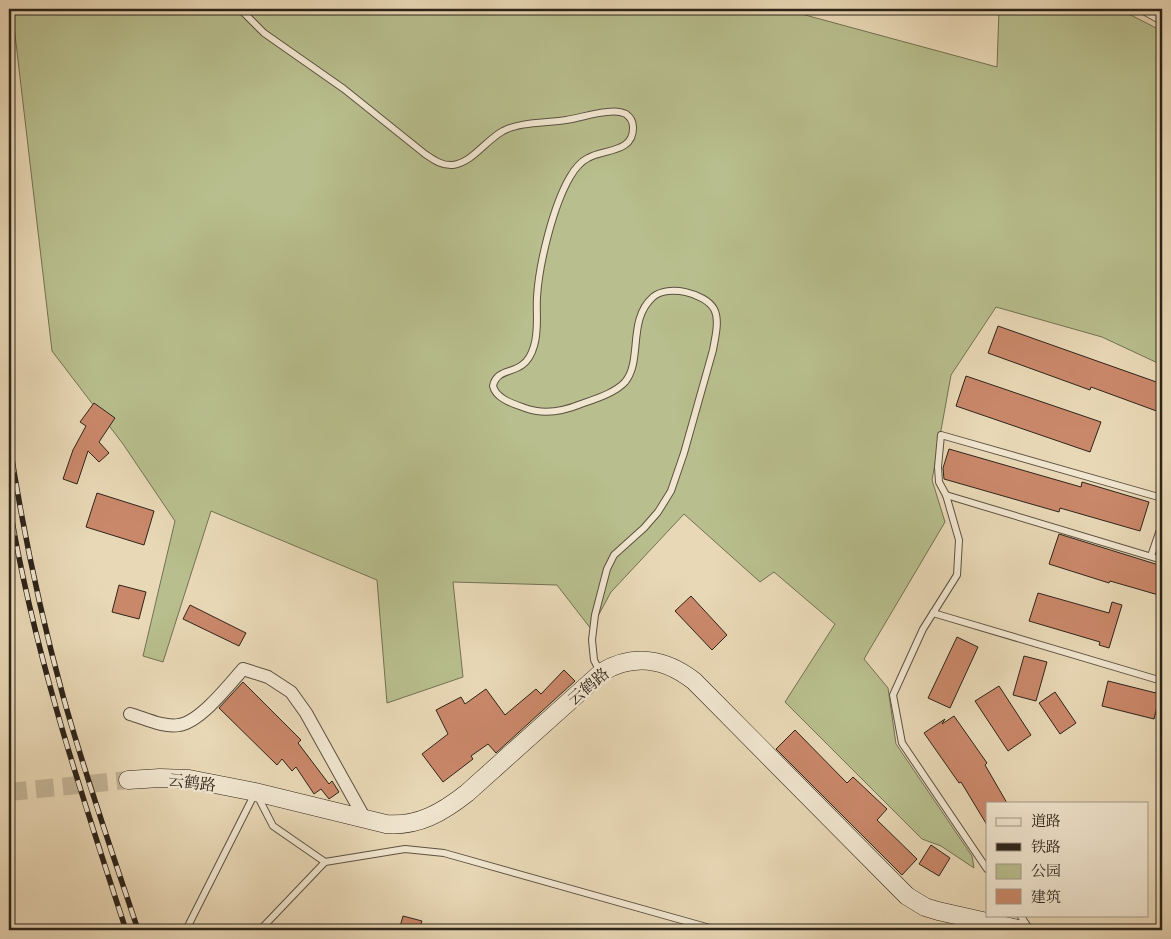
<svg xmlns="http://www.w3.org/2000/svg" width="1171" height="939" viewBox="0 0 1171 939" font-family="'Libre Caslon Text','Noto Serif SC',serif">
<rect width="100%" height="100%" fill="#e9d8b6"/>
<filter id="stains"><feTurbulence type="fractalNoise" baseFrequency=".004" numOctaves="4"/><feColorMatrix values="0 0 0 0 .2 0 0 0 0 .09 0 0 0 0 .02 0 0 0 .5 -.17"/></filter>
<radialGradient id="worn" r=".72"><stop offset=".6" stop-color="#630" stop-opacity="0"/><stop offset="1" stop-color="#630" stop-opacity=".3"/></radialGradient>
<path fill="#b8be8d" stroke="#727154" d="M12 9H783L997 67 999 9H1119L1162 31V365L1102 337 996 307 951 375 932 480 945 522 864 659 888 688 896 744 972 856 974 868 941 846 922 839 785 702 835 624 774 572 760 582 684 514 611 592 591 629 557 585 453 582 463 677 387 703 377 580 211 511 163 662 143 656 175 521 123 444 52 351Z"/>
<g fill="#ca886a" stroke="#2d241a">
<path d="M998 326 1162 384V413L1091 387 1090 390 988 353Z"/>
<path d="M966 376 1101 422 1090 452 956 406Z"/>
<path d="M94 403 115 418 99 442 109 453 99 462 88 451 77 484 63 479 73 450 86 426 80 422Z"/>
<path d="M949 449 1081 487 1082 482 1149 502 1140 531 1060 508 1059 512 944 479 943 468Z"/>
<path d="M97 493 154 511 144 545 86 527Z"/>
<path d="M1059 534 1162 566V596L1110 581 1109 583 1049 564Z"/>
<path d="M119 585 146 592 139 619 112 612Z"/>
<path d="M1038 593 1109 613 1112 602 1122 605 1109 648 1099 645 1100 642 1029 621Z"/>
<path d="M691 596 727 635 712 650 675 611Z"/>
<path d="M190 605 246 633 239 646 183 619Z"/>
<path d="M957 637 978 647 950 708 928 698Z"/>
<path d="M1024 656 1047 662 1036 701 1013 695Z"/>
<path d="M564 670 575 681 496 753 488 744 471 756 473 759 443 782 422 754 448 734 436 710 461 697 465 704 486 689 505 715 536 689 541 694Z"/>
<path d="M1108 681 1160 694 1154 719 1102 706Z"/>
<path d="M243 682 301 740 298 743 329 784 332 781 339 792 329 799 321 789 314 794 296 767 292 771 282 759 277 765 219 708Z"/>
<path d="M999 686 1031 735 1008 751 975 701Z"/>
<path d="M1055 692 1076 723 1060 734 1039 703Z"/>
<path d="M954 716 987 763 985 765 1007 803H987V825L961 782 959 783 924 733 945 719 942 724Z"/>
<path d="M795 730 847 783 853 777 887 809 877 820 917 859 902 875 776 749Z"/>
<path d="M931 845 950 858 939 876 919 864Z"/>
<path d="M403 916 422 921 419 930H399Z"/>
</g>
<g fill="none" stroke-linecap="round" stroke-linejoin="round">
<path stroke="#c3b497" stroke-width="18" stroke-dasharray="18 9" stroke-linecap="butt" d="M9 792 128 780"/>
<defs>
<g id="lane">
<path d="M240 9 264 33 344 89 425 154C434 160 442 166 453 165 473 162 486 140 503 131 519 122 548 123 566 120 580 118 593 113 607 112 613 111 620 111 626 114 630 117 633 121 633 127 634 153 604 149 588 158 580 162 574 170 570 177 553 206 539 264 537 297 536 314 539 330 534 346 532 353 528 361 522 365 512 373 496 370 493 386 496 399 514 404 525 408 544 415 564 411 581 404 595 399 615 393 625 382 643 360 627 320 653 297 668 284 705 293 714 309 720 320 715 338 713 350L684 453 671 491 658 512 644 528 614 555 607 569 595 615 592 640 594 660 600 672"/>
<path d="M946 495 1162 560"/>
<path d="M1151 556 1162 524"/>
<path d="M933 613 1162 681"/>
<path d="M257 795 273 826 325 862"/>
<path d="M987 869 902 743 893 695 923 629 957 575 959 540 946 495 939 482 938 467 941 435 1162 498"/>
<path d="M1020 915 1028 927"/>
<path d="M186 930 255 793"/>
<path d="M260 930 325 862 405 849 444 853 717 930"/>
</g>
<g id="street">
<path d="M1146 9 1162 18"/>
<path d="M130 714C144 718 164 728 179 725 200 722 229 685 243 669L268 677 291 692 306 713 365 819"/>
</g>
<path id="secondary" d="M128 780 160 778 189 779 255 792 386 824C418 827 443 812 467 793L602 672C634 653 666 659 694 681L907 896 925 907 938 911 1023 930"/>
</defs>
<use href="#lane" stroke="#5c5141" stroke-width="8"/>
<use href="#street" stroke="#5c5141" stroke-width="14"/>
<use href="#secondary" stroke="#2d241a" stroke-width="19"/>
<use href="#lane" stroke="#f1e6d0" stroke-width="6"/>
<use href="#street" stroke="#f1e6d0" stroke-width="12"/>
<use href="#secondary" stroke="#f1e6d0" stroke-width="18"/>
<defs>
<g id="rail">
<path d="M9 440C22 526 40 612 63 696 85 775 112 852 138 930"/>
<path d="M9 503C33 650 80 790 126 930"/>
</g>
</defs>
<use href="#rail" stroke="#2d241a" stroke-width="5.5"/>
<use href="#rail" stroke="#f1e6d0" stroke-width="4" stroke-dasharray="11" stroke-linecap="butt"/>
</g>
<g text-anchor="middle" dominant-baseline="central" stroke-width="5" stroke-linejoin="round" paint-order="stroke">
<g font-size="16" fill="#2d241a" stroke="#f1e6d0">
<text transform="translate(588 686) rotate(-40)">云鹤路</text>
<text transform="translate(192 782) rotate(7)">云鹤路</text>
</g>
</g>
<rect width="1171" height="939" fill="none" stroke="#e9d8b6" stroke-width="30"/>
<rect x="10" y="10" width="1151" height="919" fill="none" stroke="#2d241a" stroke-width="2.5"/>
<rect x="15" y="15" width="1141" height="909" fill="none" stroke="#2d241a"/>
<rect x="986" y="802" width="162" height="115" fill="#f1e6d0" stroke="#a39887"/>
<rect x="996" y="818" width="25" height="8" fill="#f1e6d0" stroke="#a39887"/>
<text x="1031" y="826" font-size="15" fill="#2d241a">道路</text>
<rect x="996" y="843" width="25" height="8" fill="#2d241a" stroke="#a39887"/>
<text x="1031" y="852" font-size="15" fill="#2d241a">铁路</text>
<rect x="996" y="864" width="25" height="15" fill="#b8be8d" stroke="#a39887"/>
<text x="1031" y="876" font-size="15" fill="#2d241a">公园</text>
<rect x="996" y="889" width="25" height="15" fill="#ca886a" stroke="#a39887"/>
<text x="1031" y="902" font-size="15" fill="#2d241a">建筑</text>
<rect width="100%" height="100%" filter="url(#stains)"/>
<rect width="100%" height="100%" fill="url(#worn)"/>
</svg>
